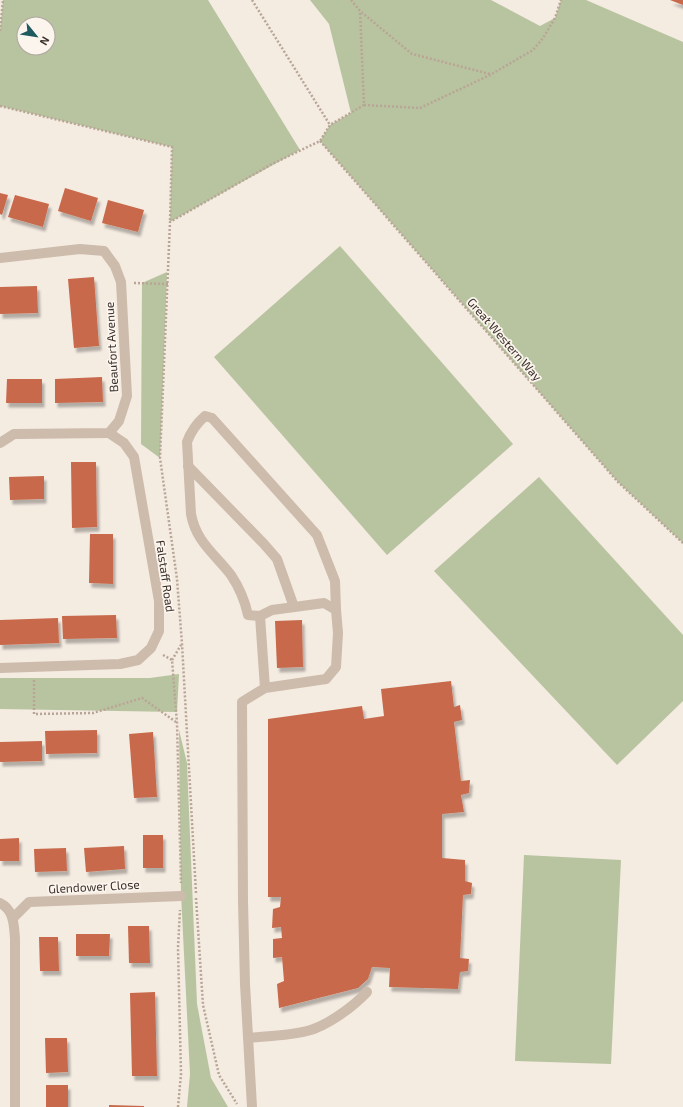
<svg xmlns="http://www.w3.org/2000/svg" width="683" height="1107" viewBox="0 0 683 1107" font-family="'Exo 2',sans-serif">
<defs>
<filter id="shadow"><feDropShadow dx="2.5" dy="4.5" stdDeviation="1" flood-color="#0004"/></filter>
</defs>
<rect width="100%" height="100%" fill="#f4ebe1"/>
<g fill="#b8c4a0" fill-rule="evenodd">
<path d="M3 0H208L300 150 170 222 172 147 0 106V31ZM24 24H48V48H24Z"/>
<path d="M310 0H491L540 26 555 18 561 0H586L683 42V543L618 482 320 141 330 125 351 113 329 24Z"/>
<path d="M340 246 513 444 387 555 214 357Z"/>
<path d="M167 272 160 458 141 444 142 283Z"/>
<path d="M539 477 683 635V701L617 765 434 571Z"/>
<path d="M179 674 177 712 0 709V678H150Z"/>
<path d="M179 730 187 763 197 1004 211 1078 228 1107H187L190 1074 181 894Z"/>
<path d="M524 855 621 860 611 1064 515 1061Z"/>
</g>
<g fill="#c8694b" filter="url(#shadow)">
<path d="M670 0H683V5Z"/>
<path d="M65 188 98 198 91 221 58 211Z"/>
<path d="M0 193 8 195 2 215 0 214Z"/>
<path d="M15 195 49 204 43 227 8 217Z"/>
<path d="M108 200 144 210 138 232 102 223Z"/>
<path d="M94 277 99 346 74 348 68 279Z"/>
<path d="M37 286 38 313 0 314V287Z"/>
<path d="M102 377 103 402 55 403V379Z"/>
<path d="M7 379H42V403H6Z"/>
<path d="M71 462H96L97 527 72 528Z"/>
<path d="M44 476V499L10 500 9 477Z"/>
<path d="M90 534H113V584L89 583Z"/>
<path d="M116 615 117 638 63 639 62 616Z"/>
<path d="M58 618 59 643 0 645V620Z"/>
<path d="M302 620 303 667 277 668 275 621Z"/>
<path d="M451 681 454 707 460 705 462 720 454 722 461 781 470 780 469 793 461 795 464 812 442 814V858L465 860V881L472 883 471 894 463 895 460 958 469 959 468 971 460 972 458 989 389 987 390 968 372 967 368 979 358 988 279 1008 277 984 284 981 282 957 273 958V939L282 938 281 927 272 928 273 909 280 907 281 897H268V719L362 706 364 719 384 716 381 689Z"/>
<path d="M97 730V753L46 754 45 731Z"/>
<path d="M153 732 157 797 134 798 129 734Z"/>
<path d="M42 741V761L0 762V742Z"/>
<rect x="143" y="835" width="20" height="33"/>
<path d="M19 838V861H0V839Z"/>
<path d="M124 846 125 869 86 872 84 848Z"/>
<path d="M66 848 67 871 35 872 34 849Z"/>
<path d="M128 926H149L150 963H129Z"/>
<path d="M76 934H110L109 956H76Z"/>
<path d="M39 937H58L59 971H40Z"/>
<path d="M155 992 157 1076H132L130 993Z"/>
<path d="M45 1038H67L68 1072 46 1073Z"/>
<rect x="46" y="1085" width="22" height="22"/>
<path d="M109 1105 144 1106V1107H109Z"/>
</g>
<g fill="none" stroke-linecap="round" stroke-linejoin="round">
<g stroke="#b9a596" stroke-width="2.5" stroke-dasharray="2 2" stroke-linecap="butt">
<path d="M252 0 330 125"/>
<path d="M351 0 360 11 412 54 490 74"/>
<path d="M0 31 3 0"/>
<path d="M364 105 420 108 490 75 533 50 543 38 555 18 561 0"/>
<path d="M0 106 172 147 170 221"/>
<path d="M320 141 618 482 683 543"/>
<path d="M134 283 168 284"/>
<path d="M163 655 172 660 177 723 181 883"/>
<path d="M172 660 181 645"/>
<path d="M34 680V714L93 713 142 698 176 722"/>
<path d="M196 893 182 644 177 579 160 458 170 222 272 164 320 141 330 125 364 105 360 11"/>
<path d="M196 898 203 1005 219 1075 237 1104"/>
<path d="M178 1107 181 1074 178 948 180 910"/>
</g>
<g stroke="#cdbbac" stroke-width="10">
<path d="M188 466 264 544 277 559 294 607"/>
<path d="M260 616 248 615C245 601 239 587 231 575 215 554 196 542 191 514L187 442C191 431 196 424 205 416L212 418 317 535 335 581 336 610"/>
<path d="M248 1038C267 1036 288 1036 307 1031 327 1026 353 1007 367 992"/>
<path d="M252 1107 245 984 243 901 242 702 265 688 326 679 336 667 338 633 336 610 324 603 272 610 260 616 265 688"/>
</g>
<g stroke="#cdbbac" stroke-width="10">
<path d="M0 258 80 249 104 251 115 266 121 282 127 396 119 421 109 433 14 434 0 443"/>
<path d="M0 668 120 664 138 660 151 648 159 631V601L134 457 124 443 109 433"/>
<path d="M0 903C14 910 14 925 15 939V1107"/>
<path d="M13 918 29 902 181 896"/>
</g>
</g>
<g text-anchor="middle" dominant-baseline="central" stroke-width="3.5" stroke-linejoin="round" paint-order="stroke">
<g font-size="12" fill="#3b302b" stroke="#fbf5ee">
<text transform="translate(505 339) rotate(49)">Great Western Way</text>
<text transform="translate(111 347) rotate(-93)">Beaufort Avenue</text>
<text transform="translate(166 576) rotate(82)">Falstaff Road</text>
<text transform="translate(94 886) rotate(-3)">Glendower Close</text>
</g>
</g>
<g transform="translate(36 36) rotate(120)"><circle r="19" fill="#fbf5ee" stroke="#aea6a0"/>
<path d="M0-3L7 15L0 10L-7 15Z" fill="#1f5a5e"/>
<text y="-6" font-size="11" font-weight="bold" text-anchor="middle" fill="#3b302b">N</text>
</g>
</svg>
